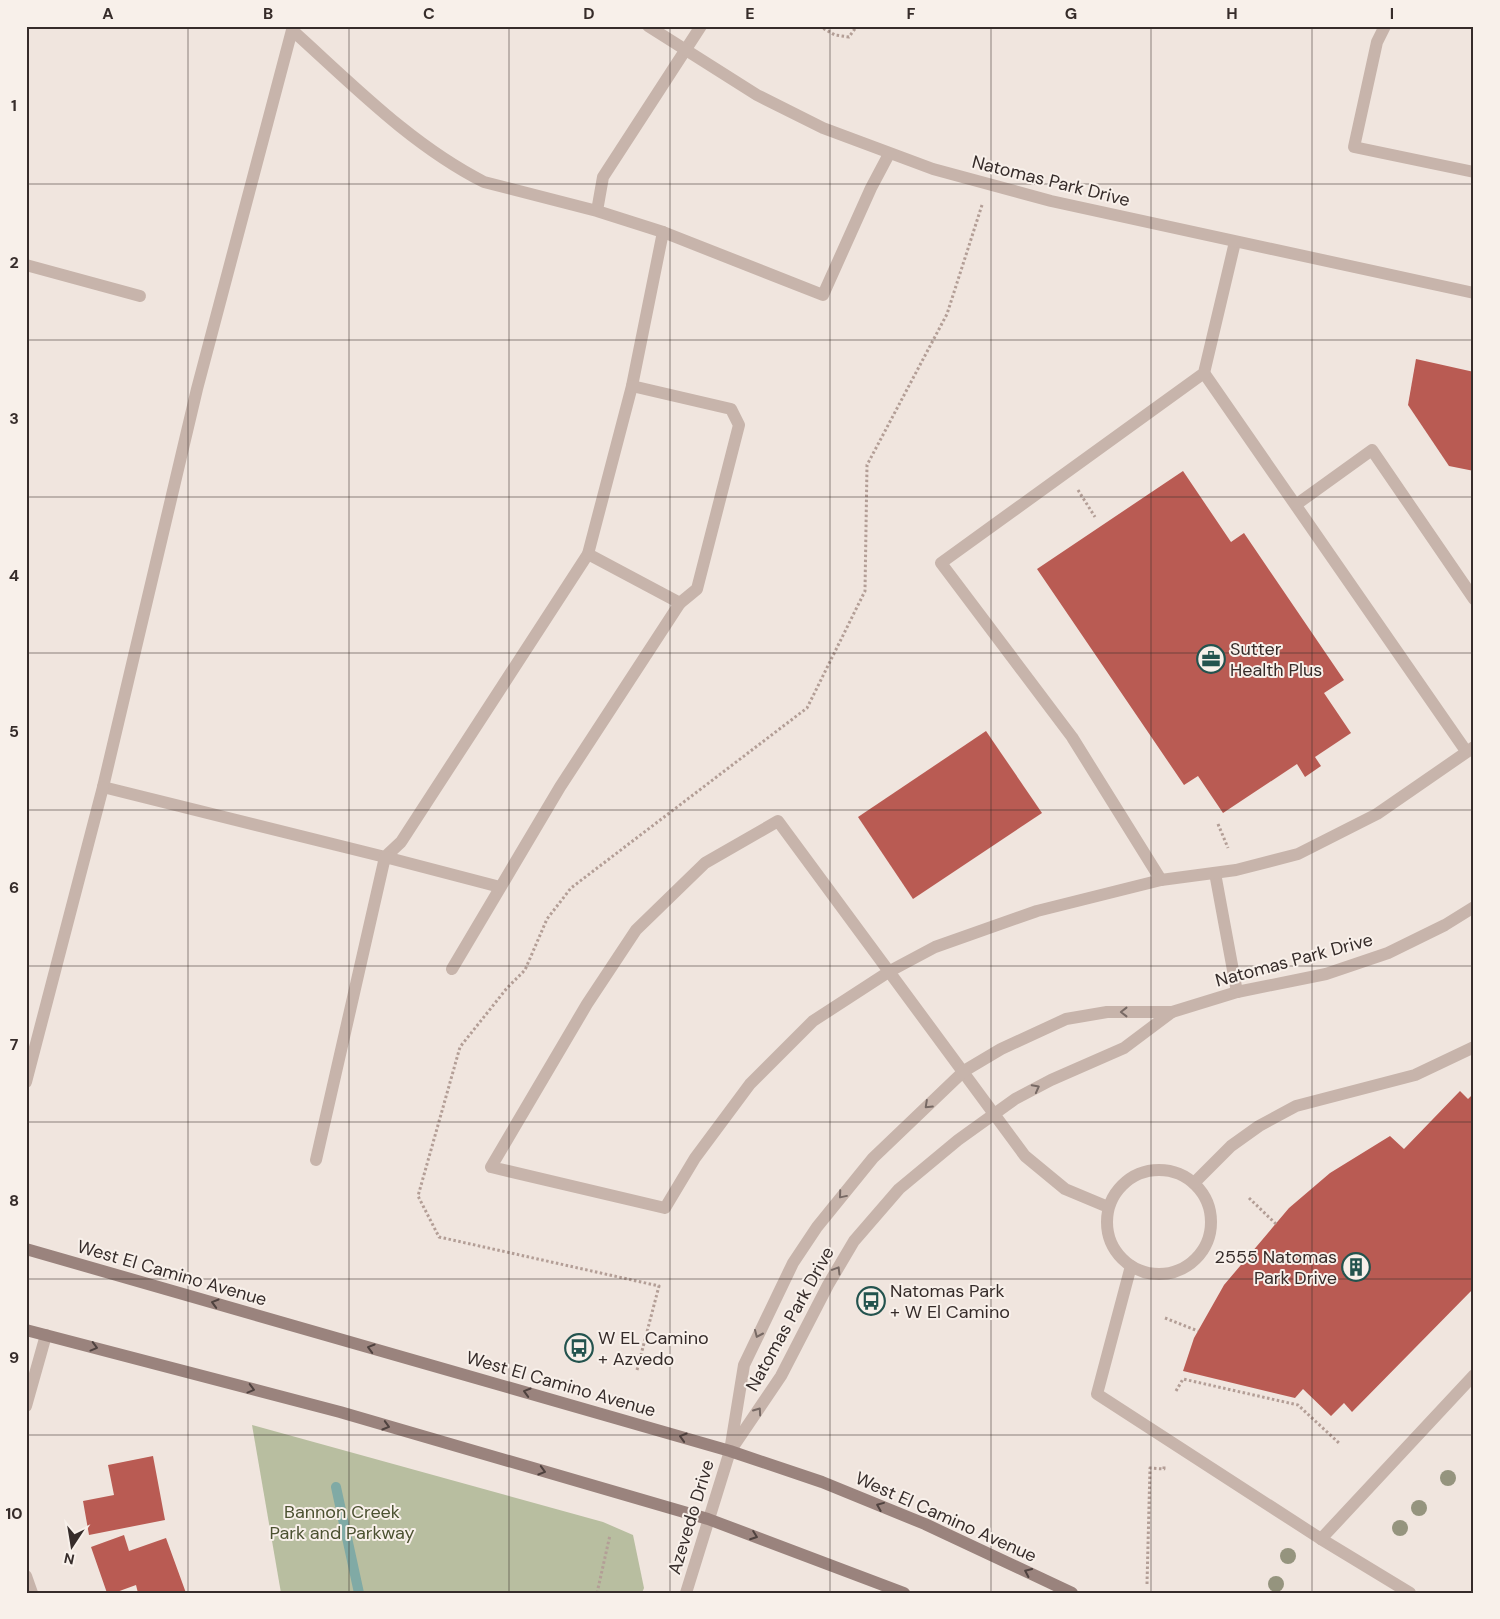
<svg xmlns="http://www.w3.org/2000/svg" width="1500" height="1619" viewBox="0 0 1500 1619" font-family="'DM Sans',sans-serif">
<rect width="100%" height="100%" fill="#f0e5de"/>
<path fill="#b8bea0" d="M252 1425 603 1522 633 1535 644 1588 642 1593H281Z"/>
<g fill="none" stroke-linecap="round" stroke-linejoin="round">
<path stroke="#80aaa5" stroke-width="10" d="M336 1487 359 1593"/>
</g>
<g fill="#b95b53">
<path d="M1416 359 1474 372V471L1449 466 1408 405Z"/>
<path d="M1183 471 1231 542 1244 533 1344 680 1324 693 1351 733 1315 757 1321 766 1305 777 1297 764 1223 813 1198 776 1184 785 1037 569Z"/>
<path d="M986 731 1042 813 913 899 858 817Z"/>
<path d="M1460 1091 1468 1099 1474 1093V1288L1352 1412 1344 1403 1331 1416 1303 1389 1295 1398 1183 1371 1194 1338 1224 1285 1289 1208 1330 1173 1390 1136 1404 1149Z"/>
<path d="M153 1456 165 1520 89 1535 83 1501 114 1495 108 1465Z"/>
<path d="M124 1535 129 1551 166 1538 186 1593H138L136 1585 114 1593H107L91 1547Z"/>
</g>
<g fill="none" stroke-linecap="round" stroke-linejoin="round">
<g stroke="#b39e96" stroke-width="3" stroke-dasharray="2.5 2.5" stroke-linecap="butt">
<path d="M819 26 835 35 849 37 857 26"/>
<path d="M1078 490 1095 517"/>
<path d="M1218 824 1228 848"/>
<path d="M1249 1198 1276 1224"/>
<path d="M1165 1318 1198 1331"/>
<path d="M637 1370 659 1286 439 1237 418 1196 460 1047 507 988 525 970 547 919 571 888 807 708 865 591 867 465 947 314 982 205"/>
<path d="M1176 1391 1183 1379 1298 1405 1340 1444"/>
<path d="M1147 1584 1150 1468 1164 1469V1465"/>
<path d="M597 1593 610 1535"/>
</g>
<g stroke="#c7b4ab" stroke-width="12">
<path d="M1385 26 1377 42 1354 147 1474 172"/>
<path d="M597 211 484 182C411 145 352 84 292 30L197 389 103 787 385 857 401 842 588 554 632 386 663 232 597 211 603 177 701 26"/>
<path d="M663 232 823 295 871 188 889 154"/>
<path d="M26 265 140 296"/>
<path d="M1204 373 1466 751"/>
<path d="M1297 504 1372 450 1474 599"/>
<path d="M588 554 680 603 697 589 739 425 731 409 632 386"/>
<path d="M1215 873 1237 992"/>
<path d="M1161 880 1072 737 941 563 1204 373 1235 242"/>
<path d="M452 969 560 787 680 603"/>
<path d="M26 1082 103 787"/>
<path d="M316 1160 385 857 500 887"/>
<circle cx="1159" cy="1222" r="52"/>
<path d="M1194 1183 1231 1146 1259 1126 1296 1106 1415 1075 1474 1047"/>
<path d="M1108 1207 1065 1189 1025 1156 778 821 705 863 636 930 587 1004 491 1167 665 1208 695 1158 750 1084 813 1021 890 971 935 947 1037 911 1161 880 1236 870 1298 854 1377 814 1474 747"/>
<path d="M1131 1266 1097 1394 1321 1539 1410 1593"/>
<path d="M1321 1539 1474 1375"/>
</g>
<g stroke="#c7b4ab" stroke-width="12">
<path d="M648 26 757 95 823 128 933 169 1051 201 1474 293"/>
<path d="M26 1406 46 1335"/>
<path d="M733 1447 781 1376 828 1285 854 1241 899 1189 958 1140 1015 1099 1051 1080 1124 1048 1172 1012"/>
<path d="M730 1451 744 1365 793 1263 817 1227 873 1158 964 1071 1001 1049 1066 1019 1107 1012H1172L1237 992 1326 974 1388 953 1445 925 1474 907"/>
<path d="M26 1576 32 1593"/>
</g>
<path stroke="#c7b4ab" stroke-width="12" d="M686 1593 730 1451"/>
<g stroke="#9a837d" stroke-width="12">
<path d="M26 1249 730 1451 822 1482 925 1524 1072 1593"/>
<path d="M26 1330 340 1412 708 1519 904 1593"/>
</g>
</g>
<g fill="#95947e">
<circle cx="1448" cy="1478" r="8"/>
<circle cx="1419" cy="1508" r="8"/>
<circle cx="1400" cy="1528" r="8"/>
<circle cx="1288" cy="1556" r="8"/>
<circle cx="1276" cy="1584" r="8"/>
</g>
<defs><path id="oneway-chevron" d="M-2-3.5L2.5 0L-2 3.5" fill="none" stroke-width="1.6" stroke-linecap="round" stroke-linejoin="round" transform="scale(1.25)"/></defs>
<g stroke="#776964">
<use href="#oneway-chevron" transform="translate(1124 1012) rotate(-180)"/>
<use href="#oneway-chevron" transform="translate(1036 1088) rotate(-28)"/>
<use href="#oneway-chevron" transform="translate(928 1105) rotate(137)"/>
<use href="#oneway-chevron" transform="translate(842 1195) rotate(130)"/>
<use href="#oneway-chevron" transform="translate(837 1270) rotate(-59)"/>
<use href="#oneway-chevron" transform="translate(758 1334) rotate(114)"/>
<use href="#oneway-chevron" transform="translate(758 1411) rotate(-55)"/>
</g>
<g stroke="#4f423f">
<use href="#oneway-chevron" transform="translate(215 1303) rotate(-164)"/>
<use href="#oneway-chevron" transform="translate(94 1347) rotate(15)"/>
<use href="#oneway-chevron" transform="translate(371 1348) rotate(-164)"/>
<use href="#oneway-chevron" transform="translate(251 1389) rotate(15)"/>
<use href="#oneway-chevron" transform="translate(527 1392) rotate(-164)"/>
<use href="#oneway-chevron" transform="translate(386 1426) rotate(16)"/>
<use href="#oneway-chevron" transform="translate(683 1437) rotate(-163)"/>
<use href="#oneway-chevron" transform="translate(542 1471) rotate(16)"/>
<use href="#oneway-chevron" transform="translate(880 1506) rotate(-158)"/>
<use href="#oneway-chevron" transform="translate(754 1536) rotate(20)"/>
<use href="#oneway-chevron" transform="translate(1028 1572) rotate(-155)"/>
</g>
<path fill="none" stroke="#362c2a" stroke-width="1" stroke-opacity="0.55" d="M188 26V1593M349 26V1593M509 26V1593M670 26V1593M830 26V1593M991 26V1593M1151 26V1593M1312 26V1593M26 184H1474M26 340H1474M26 497H1474M26 653H1474M26 810H1474M26 966H1474M26 1122H1474M26 1279H1474M26 1435H1474"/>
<defs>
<symbol id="office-ring" viewBox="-11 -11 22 22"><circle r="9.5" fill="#f8f0ea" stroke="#23534e" stroke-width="1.5"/><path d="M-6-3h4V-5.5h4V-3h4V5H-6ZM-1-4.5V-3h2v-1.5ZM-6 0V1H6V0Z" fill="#23534e"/></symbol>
<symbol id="building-ring" viewBox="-11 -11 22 22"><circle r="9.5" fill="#f8f0ea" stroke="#23534e" stroke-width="1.5"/><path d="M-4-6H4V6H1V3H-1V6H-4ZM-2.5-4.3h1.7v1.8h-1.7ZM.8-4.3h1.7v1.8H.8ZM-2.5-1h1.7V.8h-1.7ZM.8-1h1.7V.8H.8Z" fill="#23534e"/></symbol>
<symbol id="bus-ring" viewBox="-11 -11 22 22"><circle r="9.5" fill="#f8f0ea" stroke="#23534e" stroke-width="1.5"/><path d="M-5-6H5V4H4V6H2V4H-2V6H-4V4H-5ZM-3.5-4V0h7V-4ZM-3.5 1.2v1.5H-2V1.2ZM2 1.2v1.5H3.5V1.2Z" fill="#23534e"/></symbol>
</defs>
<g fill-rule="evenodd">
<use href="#office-ring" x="1195" y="643" width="32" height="32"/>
<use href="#building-ring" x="1340" y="1251" width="32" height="32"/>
<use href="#bus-ring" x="855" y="1285" width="32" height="32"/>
<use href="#bus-ring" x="563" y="1332" width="32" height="32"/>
</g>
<g text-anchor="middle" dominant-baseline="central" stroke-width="4" stroke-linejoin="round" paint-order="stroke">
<g font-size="18" fill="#362c2a" stroke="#f8f0ea">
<text transform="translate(1051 181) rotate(14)">Natomas Park Drive</text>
<text transform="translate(1294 960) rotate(-15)">Natomas Park Drive</text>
<text transform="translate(172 1273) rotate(16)">West El Camino Avenue</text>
<text transform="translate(790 1319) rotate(-61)">Natomas Park Drive</text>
<text transform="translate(561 1384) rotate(16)">West El Camino Avenue</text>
<text transform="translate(691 1517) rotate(-73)">Azevedo Drive</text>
<text transform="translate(946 1517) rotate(24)">West El Camino Avenue</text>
</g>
<g font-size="18" fill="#362c2a" stroke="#f8f0ea" text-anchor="start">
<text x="1230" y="649">Sutter<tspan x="1230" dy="21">Health Plus</tspan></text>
<text x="1337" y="1257" text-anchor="end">2555 Natomas<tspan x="1337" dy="21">Park Drive</tspan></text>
<text x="890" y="1291">Natomas Park<tspan x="890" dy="21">+ W El Camino</tspan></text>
<text x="598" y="1338">W EL Camino<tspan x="598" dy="21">+ Azvedo</tspan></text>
</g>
<g font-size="18" fill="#4b5130" stroke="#f8f0ea">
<text x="342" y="1512">Bannon Creek<tspan x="342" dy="21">Park and Parkway</tspan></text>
</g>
</g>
<rect width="1500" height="1619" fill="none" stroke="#f8f0ea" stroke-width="55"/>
<g transform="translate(72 1546) rotate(192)" stroke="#f8f0ea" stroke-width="4" paint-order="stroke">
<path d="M0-4L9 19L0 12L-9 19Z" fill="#362c2a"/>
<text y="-8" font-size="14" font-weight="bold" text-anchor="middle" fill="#362c2a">N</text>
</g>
<rect x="28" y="28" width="1444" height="1564" fill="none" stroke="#362c2a" stroke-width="2"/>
<g font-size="16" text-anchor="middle" font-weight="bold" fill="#362c2a">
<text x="108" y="19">A</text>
<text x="268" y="19">B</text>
<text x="429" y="19">C</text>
<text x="589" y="19">D</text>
<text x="750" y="19">E</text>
<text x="911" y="19">F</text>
<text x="1071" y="19">G</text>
<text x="1232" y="19">H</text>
<text x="1392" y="19">I</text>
<text x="14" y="111">1</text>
<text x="14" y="268">2</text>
<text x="14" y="424">3</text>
<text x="14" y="581">4</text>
<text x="14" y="737">5</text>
<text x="14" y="893">6</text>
<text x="14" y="1050">7</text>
<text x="14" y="1206">8</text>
<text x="14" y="1363">9</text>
<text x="14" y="1519">10</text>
</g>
</svg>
